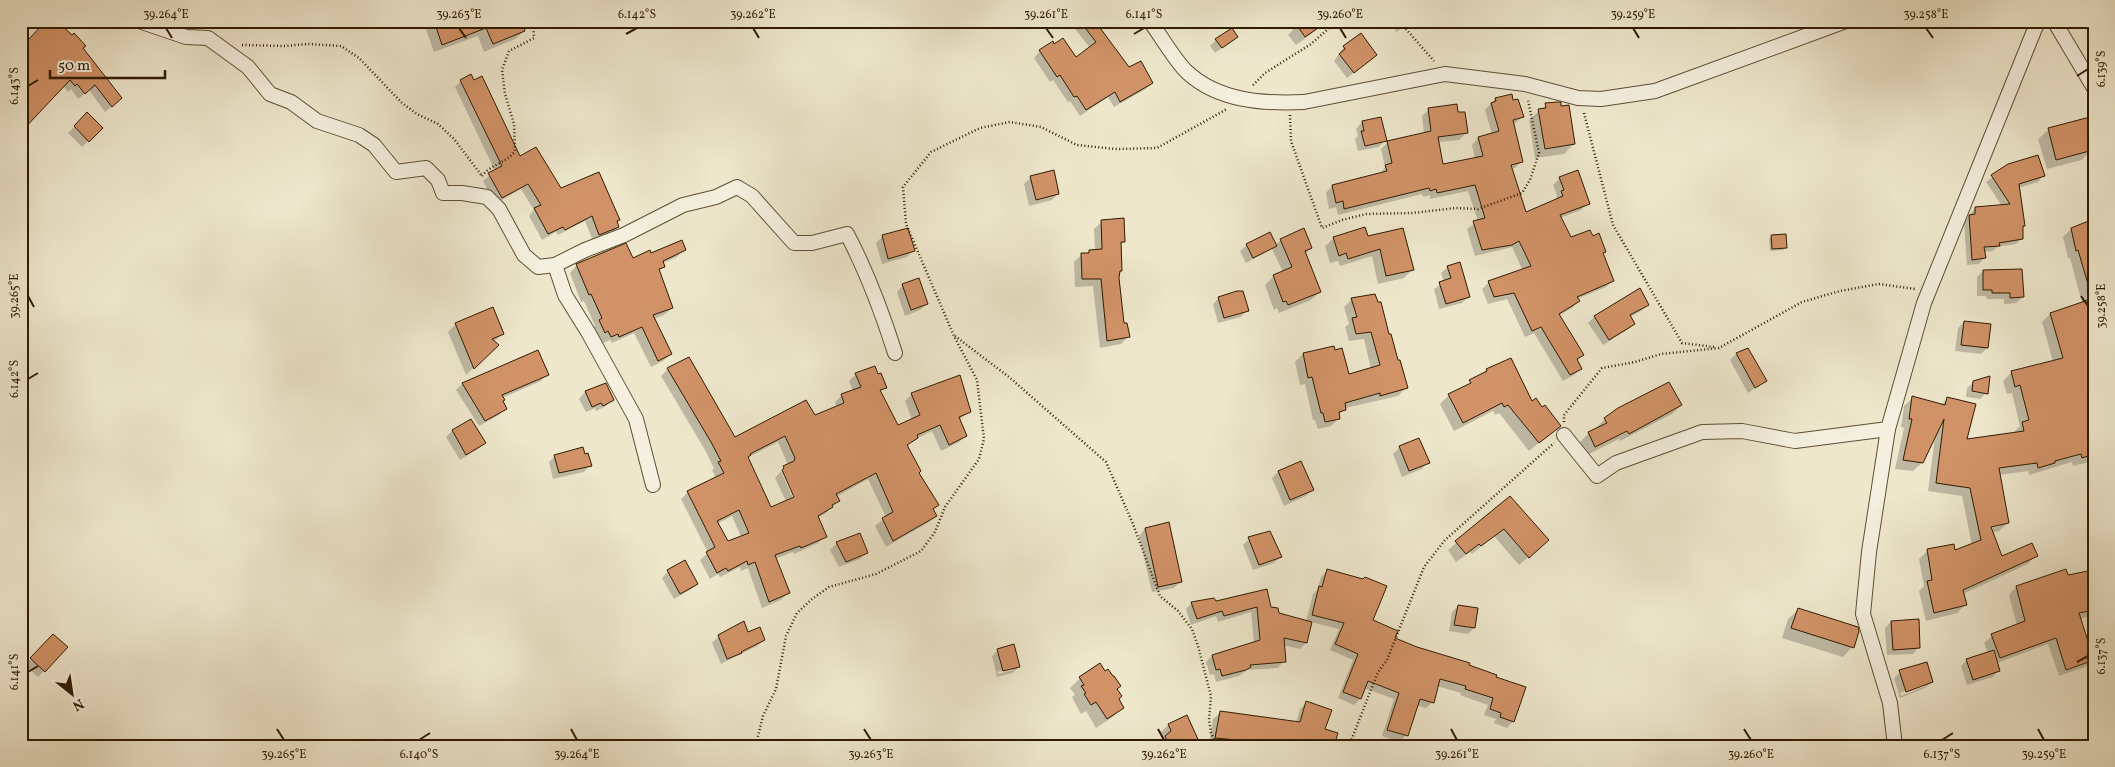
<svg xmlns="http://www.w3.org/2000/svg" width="2115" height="767" viewBox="0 0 2115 767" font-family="Vollkorn,serif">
<rect width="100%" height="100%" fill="#eee7cc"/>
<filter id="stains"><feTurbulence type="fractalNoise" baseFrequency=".004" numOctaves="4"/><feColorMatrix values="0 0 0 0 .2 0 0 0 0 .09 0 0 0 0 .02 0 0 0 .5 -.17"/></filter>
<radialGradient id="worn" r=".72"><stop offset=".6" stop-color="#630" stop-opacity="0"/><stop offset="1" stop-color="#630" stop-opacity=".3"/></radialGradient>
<g fill="#0003" fill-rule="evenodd">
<path d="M423 21H520L524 31 515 39 484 52 478 36 434 52Z"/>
<path d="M1069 21H1095L1128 69 1152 83 1146 89 1114 107 1108 97 1080 116 1070 101 1068 102 1053 80 1050 82 1034 58 1040 51 1076 59 1090 48Z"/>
<path d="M1287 21H1329L1296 45 1288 35 1293 30Z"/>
<path d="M1391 21H1414L1396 32Z"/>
<path d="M2051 21H2071L2067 25Z"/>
<path d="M1237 37 1215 53 1210 46 1216 40Z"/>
<path d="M29 40 82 48 115 104 105 112 89 90 78 99 71 89 68 92Z"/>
<path d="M1344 47 1376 55 1347 78 1334 61Z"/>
<path d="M461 81 519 157 560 189 616 222 618 227 612 233 593 241 585 221 558 235 556 232 542 240 529 216 534 210 521 189 495 204 483 181 495 171 455 87Z"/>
<path d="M1495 99 1513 101 1522 117 1513 125 1522 161 1515 168 1511 169 1525 213 1556 201 1557 196 1553 185 1560 178 1588 203 1581 210 1560 218 1571 239 1592 238 1605 251 1602 254 1613 280 1606 287 1577 299 1579 301 1572 308 1558 316 1582 355 1577 361 1581 368 1574 375 1563 381 1534 333 1525 337 1507 299 1488 304 1482 289 1489 282 1523 271 1512 247 1475 256 1467 229 1478 221 1468 191 1430 199V195L1423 197 1422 194 1338 215 1336 207 1329 209 1326 193 1332 186 1380 174 1385 167 1381 149 1388 142 1424 134 1422 116 1429 109 1457 114 1466 133 1459 140 1438 142 1442 166 1475 159 1472 145 1478 138 1492 134 1485 110Z"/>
<path d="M1546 105 1560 107 1574 144 1564 154 1535 158 1529 120Z"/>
<path d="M87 114 102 128 82 147 68 133Z"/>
<path d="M2089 118 2091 125 2094 127V142L2090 145 2091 150 2082 160 2047 169 2038 139 2048 130Z"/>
<path d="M1362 122 1385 140 1379 147 1358 151 1355 139 1358 136 1356 129Z"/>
<path d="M2009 165 2043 176 2038 182 2018 188 2024 226 2021 228 2022 238 2016 244 1997 247 1993 251 1984 252V258L1979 264 1967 265 1964 222 1975 208 2002 206 1986 182Z"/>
<path d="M1030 178 1058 194 1052 200 1029 206 1024 184Z"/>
<path d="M1102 222 1124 242 1120 245 1121 270 1118 278 1123 325 1129 336 1121 344 1100 348 1093 286 1075 287 1074 262 1082 254 1095 251 1094 229Z"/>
<path d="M907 229 913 251 907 257 882 264 876 243 882 237Z"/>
<path d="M2071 229 2094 238V461L2073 466 2072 462 2029 475 2028 471 1999 475 2008 523 1999 531 1992 533 2001 558 2036 555 2028 564 1963 594 1965 605 1957 613 1926 621 1919 591 1924 586 1919 559 1928 550 1954 551 1972 545 1962 496 1928 491 1935 436 1922 463 1913 471 1895 469 1904 428 1901 427 1904 406 1913 398 1941 405 1947 399 1965 440 2015 434 2014 432 2020 426 2012 393 2007 394 2003 381 2012 372 2053 362 2042 322 2050 314 2082 303 2070 258H2068L2063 237ZM2000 524V526L1985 529Z"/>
<path d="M1772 236 1786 247 1783 250 1770 251 1769 239Z"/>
<path d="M1367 237 1412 270 1404 278 1378 284 1372 256 1340 266 1338 261 1330 263 1325 246 1334 238Z"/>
<path d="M1281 240 1311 248 1305 254 1320 292 1311 300 1279 313 1277 308 1274 310 1265 285 1274 276 1283 272 1272 249 1246 263 1240 251 1247 245H1275Z"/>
<path d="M684 249 677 257 663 263 664 266 659 271 672 308 664 315 654 319 670 354 663 361 651 367 634 333 612 343 610 340 603 343 600 338 597 339 592 328 595 326 584 301 581 302 570 273 577 265 632 259Z"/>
<path d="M1448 267 1469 296 1462 303 1439 309 1434 289 1444 282 1441 273Z"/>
<path d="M1983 271 2023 297 2016 303 2004 304V299H1987L1986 296H1977V277Z"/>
<path d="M903 285 927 304 920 310 905 316 897 292Z"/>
<path d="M1640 290 1648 305 1641 311 1630 317 1634 324 1627 330 1603 345 1588 323 1594 317Z"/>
<path d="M1219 298 1247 310 1241 317 1218 323 1213 304Z"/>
<path d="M1352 299 1388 336 1406 388 1398 396 1345 408 1338 416 1339 418 1331 426 1318 429 1315 420H1313L1305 384 1300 385 1295 362 1303 354 1348 375 1371 369 1364 339 1349 341 1345 327 1349 324 1344 307Z"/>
<path d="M1964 322 1987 348 1981 354 1955 351 1958 328Z"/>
<path d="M456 324 502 334 494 342 497 345 466 375 448 332Z"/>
<path d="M538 352 547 374 541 381 502 398V402L505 408 499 415 479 426 456 390 462 384Z"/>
<path d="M1736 354 1765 381 1748 393 1730 360Z"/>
<path d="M668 369 734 439 815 416 836 407 835 402 842 395 853 391 849 381 856 374 878 376 885 387 880 392 897 427 912 420 905 401 912 394 969 412 959 420 966 435 959 442 941 451 932 431 916 439 906 447 918 473 938 505 932 510 936 515 929 522 886 547 875 526 886 517 868 479 836 497 838 501 825 514 817 518 825 536 818 543 794 554 793 552 775 559 788 593 781 600 762 608 748 568 741 571 740 567 720 577 718 574 710 579 700 560 708 553 681 499 688 492 716 478 712 470 714 468 705 450 661 376ZM778 442 788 465 782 470 798 502 795 503 781 471 775 478 786 501 770 509 747 458ZM732 516 741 537 727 542 717 524Z"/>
<path d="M1487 370 1531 403 1542 408 1559 426 1529 451 1499 413 1495 415 1493 411 1454 431 1440 404 1449 395 1463 388Z"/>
<path d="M1974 382 1986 393 1980 399 1966 397 1967 388Z"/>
<path d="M605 385 612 400 606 406 596 411 595 408 586 412 579 399 585 392Z"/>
<path d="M1681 405 1672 414 1620 441 1619 439 1587 455 1580 442 1589 433 1598 429 1596 428 1605 419Z"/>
<path d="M471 420 484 443 478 449 460 460 446 437 452 431Z"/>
<path d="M1419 439 1428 462 1422 469 1402 477 1393 454 1399 448Z"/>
<path d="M555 456 590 465 584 472 553 479 549 462Z"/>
<path d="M1300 463 1312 490 1306 496 1284 506 1272 478 1278 472Z"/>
<path d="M1510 497 1538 549 1519 565 1494 536 1472 554 1470 552 1456 562 1448 550Z"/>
<path d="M1168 524 1181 581 1174 588 1152 592 1139 536 1145 529Z"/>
<path d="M859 534 866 553 860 559 839 567 830 550 836 544Z"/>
<path d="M1249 539 1280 557 1274 563 1253 570 1243 545Z"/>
<path d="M668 571 697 584 690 590 674 599 662 578Z"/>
<path d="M1327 571 1371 621 1393 639 1468 666 1513 721 1507 728 1494 723 1496 719 1484 715 1488 705 1460 695 1461 693 1437 686 1433 702 1426 708 1416 705 1406 735 1400 742 1382 736 1394 699 1364 688 1360 699 1354 705 1338 698 1353 660 1330 650 1339 629 1311 622 1306 643 1300 649 1283 645 1284 661 1278 668 1247 670 1239 676 1216 682 1214 674 1210 675 1206 662 1212 656 1254 643 1251 612 1218 622 1216 616 1191 625 1186 609 1192 603H1215L1270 608 1278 614 1306 621 1313 594 1317 590 1321 577Z"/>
<path d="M2065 571 2067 576 2094 574V615L2079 619 2093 660 2085 667 2059 676 2048 644 1997 663 1999 670 1993 677 1967 685 1961 666 1967 660 1988 653 1984 643 1992 636 2017 625 2009 595 2016 587Z"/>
<path d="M1458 606 1474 628 1468 634 1449 631 1452 612Z"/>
<path d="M1798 610 1852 647 1843 657 1782 638 1788 619Z"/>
<path d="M1891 622 1919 647 1913 654 1887 655 1885 628Z"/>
<path d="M747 634 764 640 757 646 721 664 712 643 719 636Z"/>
<path d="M47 642 44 671 38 677 25 665Z"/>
<path d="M998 650 1019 667 1012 673 997 677 992 656ZM1013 668V670L998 674 997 672Z"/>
<path d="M1105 672 1116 689 1117 699 1123 707 1113 717 1096 728 1086 711 1081 714 1076 705 1072 697 1075 695 1070 688 1080 678Z"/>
<path d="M1900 672 1932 681 1925 688 1900 698 1894 678ZM1926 683V686L1901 696 1900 693Z"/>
<path d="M1307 702 1332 746 1209 745 1213 719 1220 713 1296 723 1300 709Z"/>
<path d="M1186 717 1200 746H1159L1164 738 1161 732 1168 725Z"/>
</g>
<g fill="#d19267" stroke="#2f1b00" fill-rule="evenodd">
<path d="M54 21H57L72 35 74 33 86 46 83 48 122 98 112 107 95 85 85 94 77 84 75 86 70 80 21 132V31L29 39 42 25 47 29Z"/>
<path d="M434 21H521L525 31 493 44 486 28 442 45Z"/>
<path d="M1080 21H1095L1129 67 1141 61 1153 83 1120 102 1115 92 1086 110 1077 96 1074 97 1060 75 1057 77 1039 50 1053 41 1054 44 1063 38 1076 57 1096 42Z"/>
<path d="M1294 21H1328L1305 37Z"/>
<path d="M1232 28 1238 37 1222 48 1215 39Z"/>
<path d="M1361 33 1377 55 1354 73 1339 54 1345 49 1343 46Z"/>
<path d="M471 74 474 80 482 76 520 156 536 147 561 188 599 172 620 220 617 221 619 227 599 235 592 216 565 230 563 227 548 234 534 208 541 205 528 184 502 198 488 173 502 166 460 80Z"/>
<path d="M1512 94 1513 100 1518 99 1524 117 1513 120 1523 162 1511 165 1526 212 1563 196 1561 191 1564 190 1559 177 1578 170 1590 204 1560 215 1571 237 1590 230 1593 236 1599 233 1606 252 1603 253 1614 281 1577 297 1580 301 1559 314 1584 355 1577 359 1582 369 1570 375 1541 327 1532 331 1514 293 1494 297 1488 281 1531 266 1519 241 1512 245 1482 250 1473 221 1485 218 1475 185 1437 193 1436 189 1430 191 1429 188 1344 209 1343 201 1336 203 1332 185 1387 171 1385 165 1392 163 1387 141 1431 131 1428 108 1457 104 1458 112H1465L1468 133 1438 137 1443 164 1483 156 1478 137 1499 131 1491 103 1496 101 1495 98Z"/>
<path d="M1558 102H1561V106L1569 105 1575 144 1545 149 1538 109 1546 108 1545 103Z"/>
<path d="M87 112 103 128 89 142 74 126Z"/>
<path d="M1381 117 1387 141 1365 146 1361 131H1364L1362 121Z"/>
<path d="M2090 117 2092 124 2094 123V140L2090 141 2093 150 2056 160 2048 128Z"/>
<path d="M2038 155 2045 176 2019 184 2025 226H2023V239L1999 243 2000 246 1984 247 1986 258 1972 260 1969 215 1975 214V207L2010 204 1991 175 2008 164Z"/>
<path d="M1054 170 1059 194 1036 200 1030 176Z"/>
<path d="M1124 218 1125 242H1121L1122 271H1120L1119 278 1124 323H1127L1130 337 1107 341 1101 279H1082L1081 253H1089V250L1102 249 1101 220Z"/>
<path d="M2091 220 2094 232V290L2090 291 2078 250 2076 251 2071 228Z"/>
<path d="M1365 227 1368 236 1403 228 1414 270 1386 276 1380 249 1348 259 1346 253 1339 256 1333 237Z"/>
<path d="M908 228 915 251 888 259 882 235Z"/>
<path d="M1304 228 1312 248 1305 251 1321 292 1288 305 1286 301 1283 302 1273 275 1292 267 1280 239Z"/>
<path d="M1270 232 1277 246 1253 258 1246 244Z"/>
<path d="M1786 234 1787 248 1772 249 1771 235Z"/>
<path d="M682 240 686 250 663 261 665 267 659 269 673 308 653 315 672 354 658 361 642 327 619 337 618 334 611 337 608 331 605 333 599 320 602 318 591 294 589 295 576 264 626 243 633 258 650 250 651 253Z"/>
<path d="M1460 262 1470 297 1446 304 1439 282 1451 278 1447 266Z"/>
<path d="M2022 269 2024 297 2010 298V293H1992V290H1983V270Z"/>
<path d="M919 278 928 304 911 310 902 284Z"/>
<path d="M1640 288 1649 305 1630 315 1635 324 1609 340 1594 316Z"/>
<path d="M1237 291H1243L1249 311 1224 318 1218 297Z"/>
<path d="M1375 294 1378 302H1381L1389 334H1391L1398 360H1400L1408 388 1380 396V393L1345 403 1346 410 1339 412 1340 419 1325 422 1323 413H1321L1312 377 1308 378 1303 353 1334 346 1335 350 1342 348 1349 374 1380 365 1371 332 1356 334 1352 318 1357 317 1351 298Z"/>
<path d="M2094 298V454L2082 458 2081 454 2055 461V463L2038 468 2037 463 1999 468 2009 523 1991 527 2002 556 2032 543 2038 556 1963 590 1967 605 1934 613 1927 581 1932 580 1927 549 1954 544 1955 550 1981 540 1970 488 1936 483 1944 419 1923 463 1903 460 1912 419H1909L1912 396 1945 405 1947 397 1976 404 1967 439 2024 431 2022 422 2029 420 2020 385 2015 387 2011 371 2063 358 2050 313Z"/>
<path d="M493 307 504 334 492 339 499 345 474 369 455 323Z"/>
<path d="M1964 321 1991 324 1988 348 1961 345Z"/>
<path d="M1748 348 1767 381 1755 388 1736 353Z"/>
<path d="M538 350 549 375 502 395 505 400 503 401 507 409 485 421 462 383Z"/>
<path d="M689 357 735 437 806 400 815 415 844 403 841 394 861 387 855 373 875 366 878 374 881 373 887 388 880 390 898 425 920 415 911 393 960 375 971 412 959 417 967 436 949 445 940 425 917 435 918 438 907 445 921 471 919 473 939 505 933 509 937 516 893 541 882 518 893 512 876 473 836 494 840 501 832 505 833 507 818 516 827 537 801 548 800 546 775 555 790 593 769 602 755 562 748 565 747 561 728 571 726 568 717 573 706 552 715 547 687 491 724 473 718 462 721 461 711 442 667 368ZM785 436 795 458 794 461 783 466 784 468 782 470 794 497 771 507 748 457 751 455 750 454ZM739 510 749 533 728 541 717 521Z"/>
<path d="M1511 358 1532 401 1536 398 1542 407 1545 405 1561 426 1539 443 1508 405 1504 407 1502 403 1463 423 1448 394 1471 383 1469 380 1487 371 1486 369Z"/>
<path d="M1990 376 1988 394 1972 391 1973 381Z"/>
<path d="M1669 382 1682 405 1629 434 1627 431 1595 447 1588 432 1607 423 1604 418 1618 408Z"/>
<path d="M606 383 614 400 603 406 601 403 592 407 585 391Z"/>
<path d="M471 419 486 443 466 455 452 430Z"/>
<path d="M1419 438 1430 463 1409 471 1399 446Z"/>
<path d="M583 447 585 454 588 453 592 466 559 473 554 455Z"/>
<path d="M1301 461 1314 490 1290 500 1278 471Z"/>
<path d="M1510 496 1549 540 1529 558 1504 529 1481 546 1479 544 1466 554 1455 541Z"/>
<path d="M1169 522 1182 582 1158 587 1145 528Z"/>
<path d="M1270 531 1282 557 1259 565 1248 537Z"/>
<path d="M860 533 868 553 846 562 836 542Z"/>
<path d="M685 560 698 584 680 594 667 570Z"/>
<path d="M1327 569 1363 579 1365 577 1387 586 1373 620 1398 631 1395 638 1417 647 1470 663 1469 665 1497 675 1496 677 1526 687 1514 722 1500 717 1501 713 1490 709 1493 698 1465 689 1466 686 1440 679 1434 703 1420 699 1408 736 1387 730 1399 693 1368 681 1361 699 1343 692 1358 654 1335 644 1344 623 1312 615 1319 586 1322 587Z"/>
<path d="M2066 569 2068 575 2093 570 2094 610 2079 613 2094 660 2066 670 2056 638 2000 658 1991 634 2025 621 2016 586Z"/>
<path d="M1267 589 1271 607 1278 608 1279 613 1312 622 1307 643 1284 638 1286 662 1250 665 1251 667 1246 670 1222 676 1220 669 1216 670 1212 655 1260 640 1257 607 1224 616 1222 611 1197 619 1191 602 1214 598 1216 601Z"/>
<path d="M1458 605 1478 608 1475 628 1454 625Z"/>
<path d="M1798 608 1858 627 1859 631 1854 648 1791 628Z"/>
<path d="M1919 619 1920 648 1893 650 1891 621Z"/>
<path d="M744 621 748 632 760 627 765 640 741 652 742 653 727 659 718 635Z"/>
<path d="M53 634 68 647 45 672 30 658Z"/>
<path d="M1014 644 1020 667 1003 671 997 649Z"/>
<path d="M1994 650 2000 671 1973 680 1966 659Z"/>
<path d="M1927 662 1933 682 1906 692 1899 670Z"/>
<path d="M1100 663 1105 671 1108 669 1113 676H1114L1121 686 1117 689 1122 696 1119 699 1124 708 1107 719 1096 702 1091 705 1084 694 1086 693 1081 686 1084 685 1079 677Z"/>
<path d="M1306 701 1332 710 1325 729 1338 733 1334 746H1257L1258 742 1215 738 1220 711 1300 722Z"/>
<path d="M1187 715 1201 746H1169L1165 736 1171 731 1168 724Z"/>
</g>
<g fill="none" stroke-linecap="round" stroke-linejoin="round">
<defs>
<g id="street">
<path d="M139 21 186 37 208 38 248 67 270 94 291 102 317 121 359 135 374 145 396 172 426 168 438 180 443 193H462L487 197 499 209 524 255 538 267 555 265 585 250 624 235 683 205 716 197 737 187 752 196 794 243H812L847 234C867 272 882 312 895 353"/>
<path d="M1150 21C1160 35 1176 62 1187 72 1218 101 1263 104 1304 102L1445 74 1525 84 1578 98 1601 99 1655 91 1846 21"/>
<path d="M2054 21 2094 88"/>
<path d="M555 265 565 295 588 332 636 419 653 485"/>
<path d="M1888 429 1869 552 1863 614 1890 703 1895 746"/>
<path d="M1564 435 1597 476 1616 463 1702 432 1742 431 1795 441 1888 429 1924 303 2038 21"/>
</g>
</defs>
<use href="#street" stroke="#5f4e33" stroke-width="16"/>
<g stroke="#2f1b00" stroke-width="2.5" stroke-dasharray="1 2.5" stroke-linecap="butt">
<path d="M1399 21 1434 61"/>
<path d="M242 45 285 46 308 44 341 46 359 58 402 103 417 114 438 124 454 139 482 176"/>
<path d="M1253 85 1265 73 1311 44 1337 21"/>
<path d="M1584 113 1613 225 1682 343 1714 347"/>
<path d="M1290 115 1291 141 1322 228 1342 220 1366 214 1412 213 1456 208 1478 209 1522 193 1530 180 1539 153 1528 100"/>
<path d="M482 176C491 164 507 163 515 151L514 124 505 94 502 70 509 51 534 38 533 21"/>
<path d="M955 336 1009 377 1106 462 1133 524 1160 596 1178 611 1192 629 1198 646 1211 696 1209 720 1211 733 1217 746"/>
<path d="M1564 422V415L1602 368 1635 362 1661 354 1719 348 1802 302 1840 291 1879 284 1915 289"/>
<path d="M753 746 757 740 763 716 776 689 786 636 797 613 812 599 829 587 876 574 921 551 935 532 945 507 979 459 984 439 977 380 954 336 906 224 903 187 931 152 980 128 1010 122 1041 127 1077 145 1115 149 1157 148 1227 109"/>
<path d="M1349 746 1378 672 1387 660 1424 567 1445 540 1554 443"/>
</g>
<use href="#street" stroke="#f4efde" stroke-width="14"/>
</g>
<path fill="none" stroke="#2f1b00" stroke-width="2" d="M166 28 172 38M459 28 466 38M753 28 759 38M1046 28 1053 38M1340 28 1346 38M1633 28 1639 38M1926 28 1933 38M626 34 637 28M1134 34 1144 28M2077 76 2088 69M28 86 38 80M28 296 34 307M2081 296 2088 306M28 379 38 373M2077 662 2088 656M28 672 38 666M277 729 284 740M571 729 577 740M864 729 871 740M1158 729 1164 740M1451 729 1457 740M1744 729 1751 740M2038 729 2044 740M419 740 430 733M1942 740 1953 733"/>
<rect width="2115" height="767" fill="none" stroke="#eee7cc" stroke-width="55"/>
<g transform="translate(72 694) rotate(150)" stroke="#f4efde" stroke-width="4" paint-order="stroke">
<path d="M0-4L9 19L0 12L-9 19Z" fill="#2f1b00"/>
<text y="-8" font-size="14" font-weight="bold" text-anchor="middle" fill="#2f1b00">N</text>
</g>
<path d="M50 70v8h115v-8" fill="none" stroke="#2f1b00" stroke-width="2.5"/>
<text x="58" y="70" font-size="15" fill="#2f1b00" stroke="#f4efde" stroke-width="4" paint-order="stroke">50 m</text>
<rect x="28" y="28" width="2060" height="712" fill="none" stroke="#2f1b00" stroke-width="2"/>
<g font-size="12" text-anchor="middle" fill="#2f1b00">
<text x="166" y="18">39.264°E</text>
<text x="459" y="18">39.263°E</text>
<text x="637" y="18">6.142°S</text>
<text x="753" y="18">39.262°E</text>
<text x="1046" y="18">39.261°E</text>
<text x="1144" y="18">6.141°S</text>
<text x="1340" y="18">39.260°E</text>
<text x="1633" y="18">39.259°E</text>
<text x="1926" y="18">39.258°E</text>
<text transform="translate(2101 69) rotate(-90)" y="4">6.139°S</text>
<text transform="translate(14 86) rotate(-90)" y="4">6.143°S</text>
<text transform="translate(14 296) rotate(-90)" y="4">39.265°E</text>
<text transform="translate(2101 306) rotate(-90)" y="4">39.258°E</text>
<text transform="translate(14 379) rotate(-90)" y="4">6.142°S</text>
<text transform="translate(2101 656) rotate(-90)" y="4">6.137°S</text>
<text transform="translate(14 672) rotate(-90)" y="4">6.141°S</text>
<text x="284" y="758">39.265°E</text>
<text x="419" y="758">6.140°S</text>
<text x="577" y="758">39.264°E</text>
<text x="871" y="758">39.263°E</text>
<text x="1164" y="758">39.262°E</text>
<text x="1457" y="758">39.261°E</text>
<text x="1751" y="758">39.260°E</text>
<text x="1942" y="758">6.137°S</text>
<text x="2044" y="758">39.259°E</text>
</g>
<rect width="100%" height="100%" filter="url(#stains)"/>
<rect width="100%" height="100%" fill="url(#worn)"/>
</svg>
